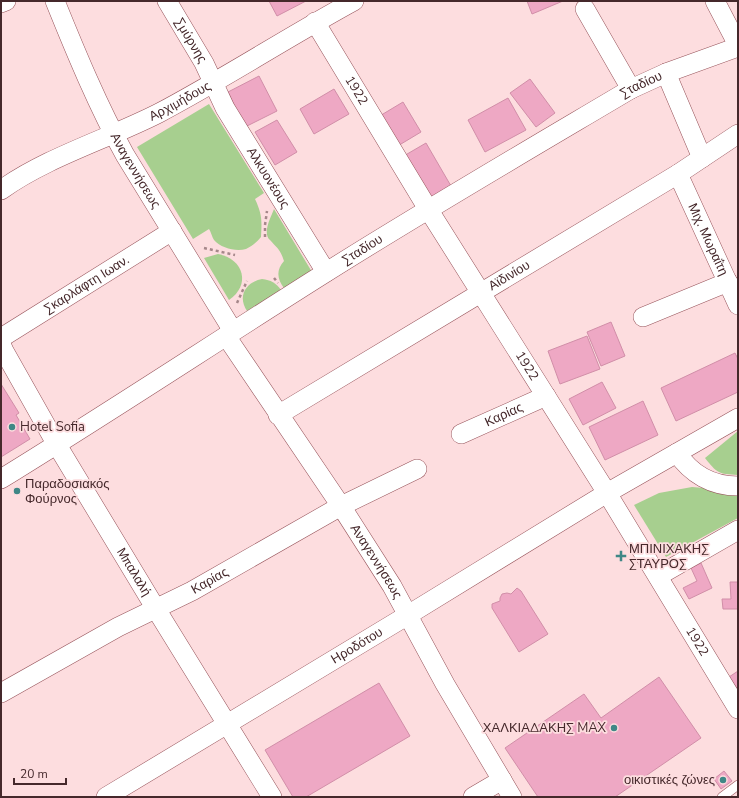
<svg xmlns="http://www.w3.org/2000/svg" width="739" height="798" viewBox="0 0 739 798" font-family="'Nunito Sans',sans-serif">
<rect width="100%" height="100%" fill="#fddddf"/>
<g fill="#a7cf8f">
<path d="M209 104 264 193 255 199C262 214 262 220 261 237 257 242 252 246 246 249 236 252 221 248 214 240 212 237 211 232 209 229L193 239 137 147Z"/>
<path d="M274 209 312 272 284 288C277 279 276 270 284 261 280 249 278 249 270 240 262 233 271 217 274 209Z"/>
<path d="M218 254C244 259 251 285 229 300L204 258Z"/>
<path d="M262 279C271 280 276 283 281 290L247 311C237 296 246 282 262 279Z"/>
<path d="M738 431V475C718 474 717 473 705 458Z"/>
<path d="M692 487 704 488 738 494V518L666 557 634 505 659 493Z"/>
</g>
<g fill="#eea8c4" stroke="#d18ea8">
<path d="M269 1H306L277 16Z"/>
<path d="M527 1H563L532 14Z"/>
<path d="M259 76 277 111 245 127 228 92Z"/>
<path d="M530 79 555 113 536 127 510 93Z"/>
<path d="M334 89 349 114 314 134 300 109Z"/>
<path d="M508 98 526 130 485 152 468 120Z"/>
<path d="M403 102 421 132 396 147 378 117Z"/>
<path d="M277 120 297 152 275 165 255 132Z"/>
<path d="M426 143 451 186 427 201 402 157Z"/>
<path d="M611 322 625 356 601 366 587 332Z"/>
<path d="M587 336 600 369 560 384 548 351Z"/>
<path d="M735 353 738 359V392L676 421 661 388Z"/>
<path d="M602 382 616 408 583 425 569 399Z"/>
<path d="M1 384 19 413 16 415 30 439 1 457Z"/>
<path d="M643 401 658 435 605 460 589 427Z"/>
<path d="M701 563 712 588 689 599 683 588 697 581 691 568Z"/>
<path d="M730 582H738V609H723L722 599H731Z"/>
<path d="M517 588 521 591 548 634 519 652 492 608V604L500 601V598L502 594 507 593 511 594Z"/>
<path d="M738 671V690L729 677Z"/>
<path d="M659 677 701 738 615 797H538L505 748 584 694 601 718Z"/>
<path d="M379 683 410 736 306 797H293L265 750Z"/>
<path d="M724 771 732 781 721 789 714 779Z"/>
</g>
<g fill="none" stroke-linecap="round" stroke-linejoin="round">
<defs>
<path id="lane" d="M722 797 738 785"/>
<g id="street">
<path id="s1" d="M55 1C76 53 98 106 125 155L233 331"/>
<path id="s2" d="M167 1 204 63 225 108 326 272"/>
<path d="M715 1 738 45"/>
<path d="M1 3 6 1"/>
<path d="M585 9 631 89"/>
<path id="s3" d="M315 22 428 209 607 493 738 709"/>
<path d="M666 73 702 158"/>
<path id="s4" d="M678 174 738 305"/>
<path id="s5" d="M1 190C47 157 108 139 159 113 225 78 288 37 354 1"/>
<path d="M643 317 728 282"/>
<path id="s6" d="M226 336 341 506 392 586 445 684 512 797"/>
<path id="s7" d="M1 338 172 231"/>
<path id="s8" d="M1 344 4 351 57 445 156 609 272 797"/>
<path id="s9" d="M278 415 678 174 738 134"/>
<path id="s10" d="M461 434 546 396"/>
<path d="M677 453C691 474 712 486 738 486"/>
<path id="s11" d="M1 479C110 412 217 341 325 273 425 210 528 150 631 89L666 73 738 47"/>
<path d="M658 576 738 530"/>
<path id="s12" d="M1 693 118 627 192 591 341 506 417 469"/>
<path id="s13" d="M106 797 408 615 607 493 738 418"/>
<path d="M473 797 502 780"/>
</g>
</defs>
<use href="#lane" stroke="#97545b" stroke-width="10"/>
<use href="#street" stroke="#97545b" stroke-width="20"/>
<g stroke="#a6878a" stroke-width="2.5" stroke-dasharray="3 3" stroke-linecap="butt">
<path d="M265 237V225L267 211"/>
<path d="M204 248 235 255"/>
<path d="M274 278 278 283"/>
<path d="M237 303 247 281"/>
</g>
<use href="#lane" stroke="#fff" stroke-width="9"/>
<use href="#street" stroke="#fff" stroke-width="19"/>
</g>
<g fill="#3f8786" stroke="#fddddf" stroke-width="1.5">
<circle cx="12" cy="427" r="4"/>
<circle cx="17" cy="491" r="4"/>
<path d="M619 550h4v4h4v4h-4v4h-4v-4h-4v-4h4z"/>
<circle cx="614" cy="728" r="4"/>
<circle cx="723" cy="780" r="4"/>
</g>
<g text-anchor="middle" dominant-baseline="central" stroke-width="3.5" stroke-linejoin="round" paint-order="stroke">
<g font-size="13" fill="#45282b" stroke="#fddddf">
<text stroke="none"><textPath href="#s2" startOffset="46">Σμύρνης</textPath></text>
<text stroke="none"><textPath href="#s11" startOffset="752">Σταδίου</textPath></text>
<text stroke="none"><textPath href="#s3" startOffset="80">1922</textPath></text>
<text stroke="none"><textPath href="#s5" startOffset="200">Αρχιμήδους</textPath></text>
<text stroke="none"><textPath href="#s1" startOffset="188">Αναγεννήσεως</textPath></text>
<text stroke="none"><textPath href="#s2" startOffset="204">Αλκυονέους</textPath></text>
<text stroke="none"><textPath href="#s4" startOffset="72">Μιχ. Μωραΐτη</textPath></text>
<text stroke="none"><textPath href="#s11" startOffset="428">Σταδίου</textPath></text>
<text stroke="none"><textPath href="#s9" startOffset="270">Αϊδινίου</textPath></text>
<text stroke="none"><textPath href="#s7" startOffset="101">Σκαρλάφτη Ιωαν.</textPath></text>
<text stroke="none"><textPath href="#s3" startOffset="404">1922</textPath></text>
<text stroke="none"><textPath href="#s10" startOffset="47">Καρίας</textPath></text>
<text stroke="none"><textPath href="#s6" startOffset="271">Αναγεννήσεως</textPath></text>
<text stroke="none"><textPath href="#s8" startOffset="264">Μπαλαλή</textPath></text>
<text stroke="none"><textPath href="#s12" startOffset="237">Καρίας</textPath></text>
<text stroke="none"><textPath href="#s3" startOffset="728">1922</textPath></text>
<text stroke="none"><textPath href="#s13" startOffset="293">Ηροδότου</textPath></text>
</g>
<g font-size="13" fill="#45282b" stroke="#fddddf" text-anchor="start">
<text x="20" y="427">Hotel Sofia</text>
<text x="25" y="484">Παραδοσιακός<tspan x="25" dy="15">Φούρνος</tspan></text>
<text x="629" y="549">ΜΠΙΝΙΧΑΚΗΣ<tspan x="629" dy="15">ΣΤΑΥΡΟΣ</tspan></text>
<text x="606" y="728" text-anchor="end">ΧΑΛΚΙΑΔΑΚΗΣ MAX</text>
<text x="715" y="780" text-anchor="end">οικιστικές ζώνες</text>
</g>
</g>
<rect width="739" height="798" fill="none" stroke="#45282b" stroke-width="4"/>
<path d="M14 778v6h52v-6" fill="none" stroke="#45282b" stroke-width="2"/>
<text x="20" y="778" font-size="12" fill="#45282b" stroke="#fddddf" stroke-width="3" paint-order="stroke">20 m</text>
</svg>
